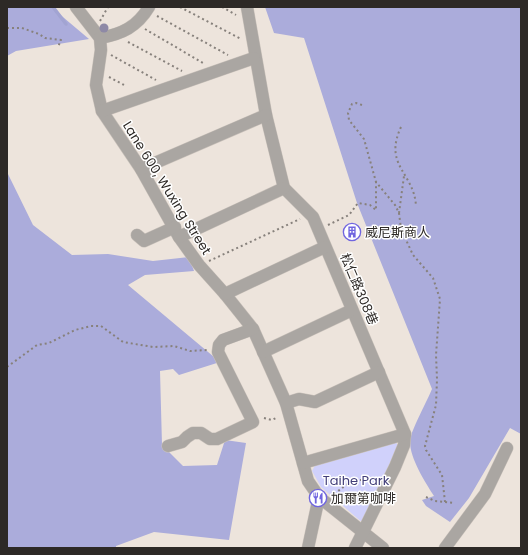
<svg xmlns="http://www.w3.org/2000/svg" width="528" height="555" viewBox="0 0 528 555" font-family="Poppins,'Noto Sans TC',sans-serif">
<rect width="100%" height="100%" fill="#ede4dc"/>
<path fill="#d0d1fb" d="M396 442 399 448 364 524 321 487 312 471 316 463Z"/>
<g fill="#abacdb">
<path d="M7 7H51L89 39 16 51 7 56Z"/>
<path d="M265 7H521V434L510 428 469 498 450 522 426 506 422 500 434 496C425 482 409 457 410 440 411 431 428 399 432 389L357 203 304 38 274 33Z"/>
<path d="M7 172 33 225 72 255 108 254 153 261 189 257 194 271 145 275 128 285 220 362 179 375 173 369 160 371 162 445 183 466 217 465 225 440 246 443 229 540 154 532 116 546V548H7Z"/>
</g>
<g fill="none" stroke-linecap="round" stroke-linejoin="round">
<path stroke="#a2a4d2" stroke-width="3.5" d="M53 7 66 24"/>
<defs>
<g id="minor">
<path d="M76 7 100 38 101 50 96 85 102 111 141 169 179 237 199 265 225 294 253 329 286 403 308 481 319 497 383 548"/>
<path d="M247 7 266 115 284 188 313 217 405 434 404 445 395 467 355 548"/>
<path d="M100 38C122 34 137 27 149 7"/>
<path d="M102 111 254 58"/>
<path d="M141 169 266 115"/>
<path d="M137 235 144 241 175 227"/>
<path d="M179 237 284 188"/>
<path d="M225 294 325 247"/>
<path d="M263 352 352 310"/>
<path d="M286 403 299 399 315 402 379 372"/>
<path d="M168 446 182 442 187 437 193 433H201L210 439H217L253 422 218 352 219 345 223 340 253 329"/>
<path d="M303 463 405 434"/>
<path d="M308 548 319 497"/>
<path d="M445 548 485 494 507 448"/>
</g>
</defs>
<use href="#minor" stroke="#cac2bb" stroke-width="13"/>
<g stroke="#87817c" stroke-width="2" stroke-dasharray="2 3" stroke-linecap="butt">
<path d="M180 7 241 39"/>
<path d="M222 7 236 15"/>
<path d="M157 16 228 55"/>
<path d="M100 21 108 7"/>
<path d="M7 28H22L39 34 45 38 61 40 58 47"/>
<path d="M145 29 203 63"/>
<path d="M128 42 182 71"/>
<path d="M111 55 156 80"/>
<path d="M109 77 126 86"/>
<path d="M362 105 356 103 352 104 348 113 349 120 364 139 376 182"/>
<path d="M401 127C383 166 414 172 416 206"/>
<path d="M399 213 401 229 413 255 433 278 440 299 436 355 437 379 436 405 425 446 426 450 442 475 445 502"/>
<path d="M328 225 349 215 358 203 370 205 376 210V182L395 205 399 213 404 176"/>
<path d="M209 261 300 219"/>
<path d="M7 367 37 345 49 343 75 330 91 326H101L123 342 153 347 174 346 190 351 207 350"/>
<path d="M264 418 272 420 278 417"/>
<path d="M334 494C348 484 355 475 374 483"/>
<path d="M426 497 435 501 455 503"/>
</g>
<use href="#minor" stroke="#aaa6a2" stroke-width="12"/>
</g>
<circle fill="#8e89a6" cx="104" cy="28" r="4.5"/>
<defs>
<symbol id="building-ring" viewBox="-11 -11 22 22"><circle r="9.5" fill="#fff" stroke="#7065df" stroke-width="1.5"/><path d="M-4-6H4V6H1V3H-1V6H-4ZM-2.5-4.3h1.7v1.8h-1.7ZM.8-4.3h1.7v1.8H.8ZM-2.5-1h1.7V.8h-1.7ZM.8-1h1.7V.8H.8Z" fill="#7065df"/></symbol>
<symbol id="restaurant-ring" viewBox="-11 -11 22 22"><circle r="9.5" fill="#fff" stroke="#7065df" stroke-width="1.5"/><path d="M-5-6h1v4h1v-4h1v4h1v-4h1v5L-1.5 .5V6h-2V.5L-5-1ZM5-6V6H3V1.5H1.5Q1.5-4 5-6Z" fill="#7065df"/></symbol>
</defs>
<g fill-rule="evenodd">
<use href="#building-ring" x="342" y="222" width="20" height="20"/>
<use href="#restaurant-ring" x="308" y="488" width="20" height="20"/>
</g>
<g text-anchor="middle" dominant-baseline="central" stroke-width="3" stroke-linejoin="round" paint-order="stroke">
<g font-size="13" fill="#2d2926" stroke="#fff">
<text transform="translate(167 188) rotate(58)">Lane 600, Wuxing Street</text>
<text transform="translate(359 289) rotate(67)">松仁路308巷</text>
</g>
<g font-size="13" fill="#2d2926" stroke="#fff" text-anchor="start">
<text x="365" y="232">威尼斯商人</text>
<text x="331" y="498">加爾第咖啡</text>
</g>
<g font-size="13" fill="#413e79" stroke="#fff">
<text x="356" y="480">Taihe Park</text>
</g>
</g>
<rect width="528" height="555" fill="none" stroke="#2d2926" stroke-width="16"/>
</svg>
